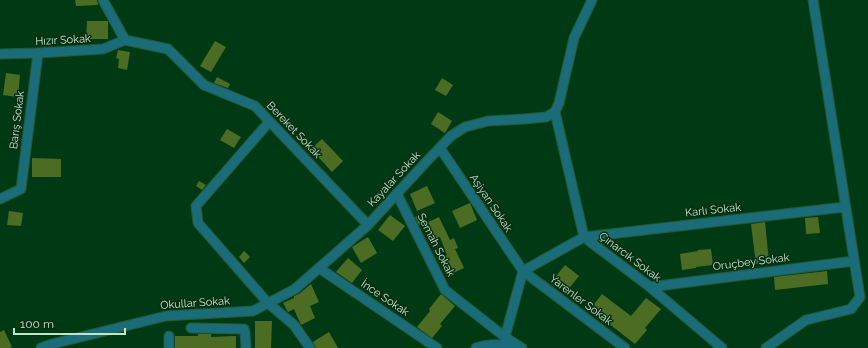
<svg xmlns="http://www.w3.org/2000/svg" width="868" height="348" viewBox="0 0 868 348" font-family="Raleway,sans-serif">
<rect width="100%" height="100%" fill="#003a15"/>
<g fill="#4c6c24">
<path d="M75 0H97L98 5 76 6Z"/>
<path d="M87 21H108V39H86Z"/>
<path d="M215 41 226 47 211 72 200 66Z"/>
<path d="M118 50 130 52 127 70 118 68 119 59 116 58Z"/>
<path d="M6 73 20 75 18 97 3 95Z"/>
<path d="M217 77 230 84 228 88 214 83Z"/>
<path d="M442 78 453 85 446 96 435 90Z"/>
<path d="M438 112 452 121 445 133 431 124Z"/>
<path d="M227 129 241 137 234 148 220 140Z"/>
<path d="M322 139 343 161 332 172 311 149Z"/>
<path d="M32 158 61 159V177H32Z"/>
<path d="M199 181 206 185 202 190 196 186Z"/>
<path d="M427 186 435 203 417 211 410 194Z"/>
<path d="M470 203 477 220 460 228 452 211Z"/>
<path d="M9 211 23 213 21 226 7 225Z"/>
<path d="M421 214 425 222 419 225 415 217Z"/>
<path d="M390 215 405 226 393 241 378 230Z"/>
<path d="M439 217 450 240 454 238 458 248 455 249 464 268 447 276 439 259 447 255 440 237 430 242 422 225Z"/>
<path d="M818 217 820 233 806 234 805 218Z"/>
<path d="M765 222 769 262 756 264 751 224Z"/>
<path d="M368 237 377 253 361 263 352 247Z"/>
<path d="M711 249 713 265 696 267V268L682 270 680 254 698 251V250Z"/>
<path d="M244 251 250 257 244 263 239 257Z"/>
<path d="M348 258 362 270 352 283 336 272Z"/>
<path d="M565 265 579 276 567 291 553 280Z"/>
<path d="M827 271 828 284 775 290 774 277Z"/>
<path d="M311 284 319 302 310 306 315 318 301 325 294 309 288 312 283 303 294 298V296L299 294Z"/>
<path d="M441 294 455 306 440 324 442 326 432 338 417 327 430 311 429 309Z"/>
<path d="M602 294 631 316 646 298 661 309 645 328 647 330 635 344 590 309Z"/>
<path d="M255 321H272L271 348H255Z"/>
<path d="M4 330 12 347 9 348H0V332Z"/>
<path d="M329 332 338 348H316L313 342Z"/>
<path d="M198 334H211V337L236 336V348H175V336H198Z"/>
</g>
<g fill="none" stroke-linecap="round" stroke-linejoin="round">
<defs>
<g id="minor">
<path d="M103 0 125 40 168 49 204 85 255 106 368 225"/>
<path d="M0 54 38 53 103 49 125 40"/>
<path d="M555 112 584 237 650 287 722 348"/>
<path d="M555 112 559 103 574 38 592 0"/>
<path d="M269 122 196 206 198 223 268 303 294 325 310 348"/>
<path d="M440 148 523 271 625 348"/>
<path d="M397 194 445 290 505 337 522 348"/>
<path d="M0 199 21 189 38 53"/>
<path d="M319 268 437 348"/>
<path d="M650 287 854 261"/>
<path d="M191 328 244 329 245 333 246 348"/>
<path d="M169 336V348"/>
<path d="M505 337 523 271 584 237 845 207"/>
<path d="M41 348 52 344 166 316 253 311 295 289 319 268 368 225 427 161 451 136 465 127 488 121 524 119 546 117 555 112"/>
<path d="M476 348C489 343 503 345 517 345"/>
<path d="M766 348 806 320 851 309 860 297 813 0"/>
</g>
</defs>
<use href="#minor" stroke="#235935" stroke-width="11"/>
<use href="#minor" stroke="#1a6c78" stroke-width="9"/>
</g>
<g text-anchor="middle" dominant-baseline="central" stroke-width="3" stroke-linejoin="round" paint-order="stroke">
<g font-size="11" fill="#c2e4c7" stroke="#072d13">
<text transform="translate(63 40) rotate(-3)">Hızır Sokak</text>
<text transform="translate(17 120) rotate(-83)">Barış Sokak</text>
<text transform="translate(294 130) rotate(46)">Bereket Sokak</text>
<text transform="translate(394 179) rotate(-47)">Kayalar Sokak</text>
<text transform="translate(491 203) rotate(56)">Aşiyan Sokak</text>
<text transform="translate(713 210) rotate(-6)">Karlı Sokak</text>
<text transform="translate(436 245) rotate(63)">Semah Sokak</text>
<text transform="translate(630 257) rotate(37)">Çınarcık Sokak</text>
<text transform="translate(751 262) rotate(-7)">Oruçbey Sokak</text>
<text transform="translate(385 298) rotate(34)">İnce Sokak</text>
<text transform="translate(581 300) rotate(37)">Yarenler Sokak</text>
<text transform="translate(195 303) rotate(-4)">Okullar Sokak</text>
</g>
</g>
<path d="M14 328v6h111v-6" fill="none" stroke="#c2e4c7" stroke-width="2"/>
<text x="20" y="328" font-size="12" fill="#c2e4c7" stroke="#072d13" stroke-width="3" paint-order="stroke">100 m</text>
</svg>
